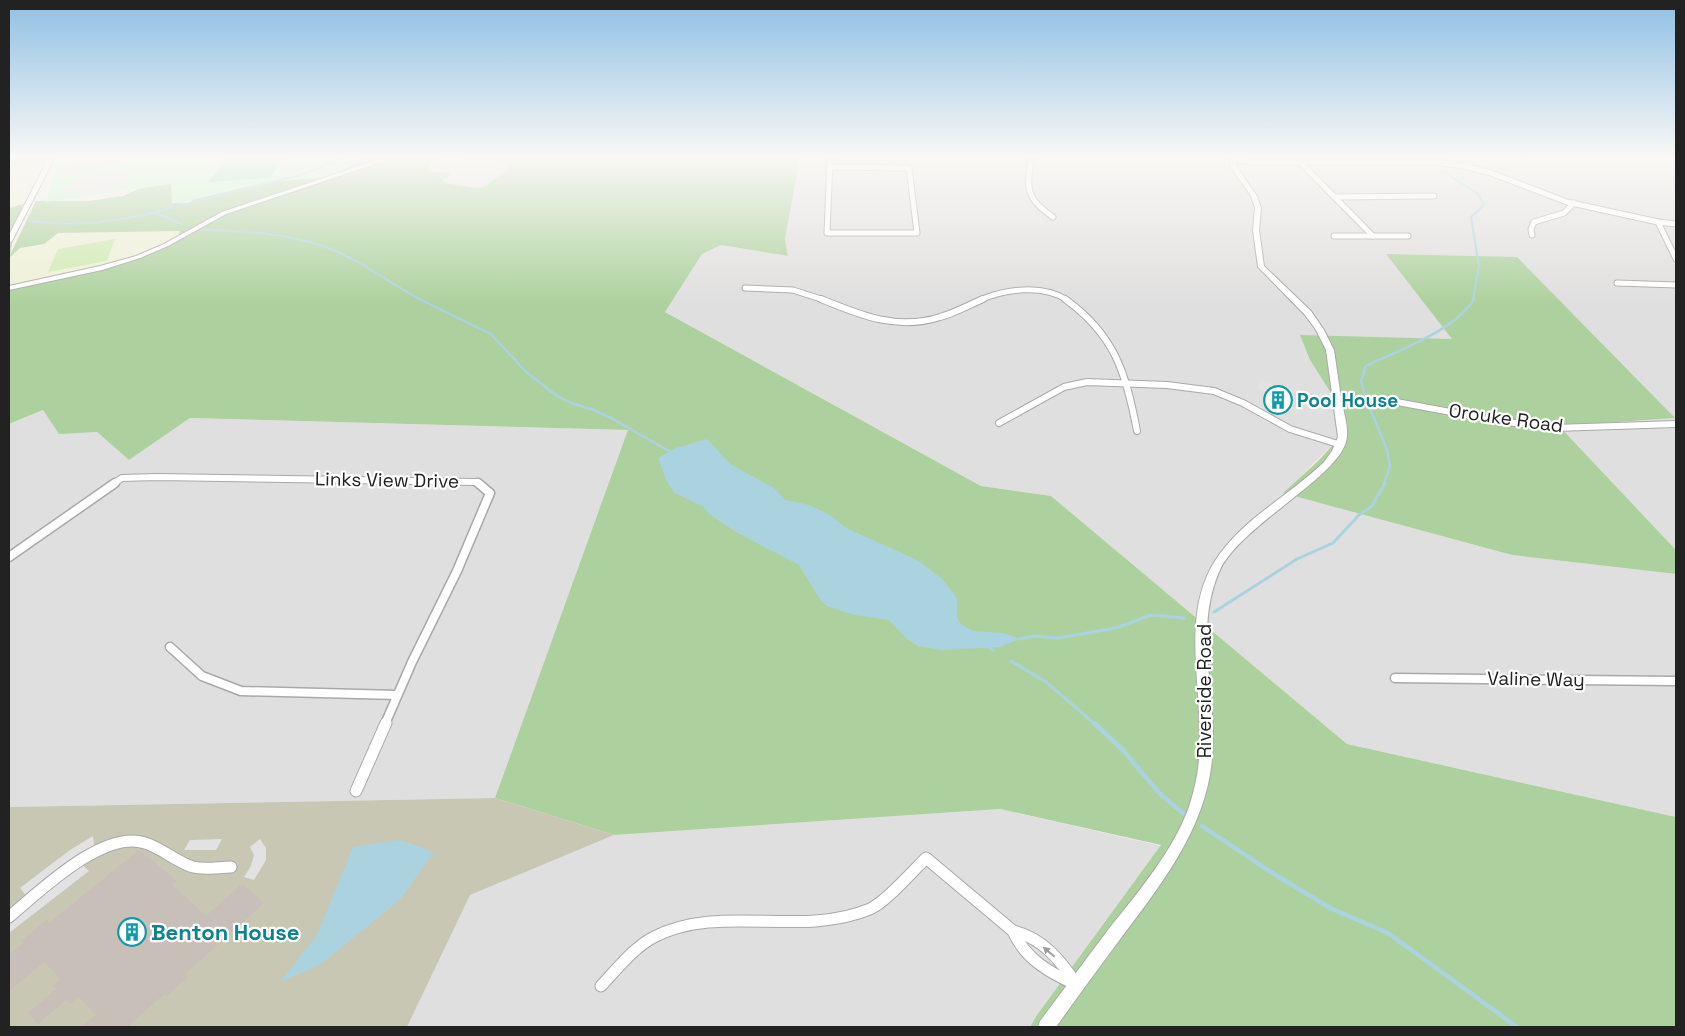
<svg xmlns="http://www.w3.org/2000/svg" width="1685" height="1036" viewBox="0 0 1685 1036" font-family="'Space Grotesk',sans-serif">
<rect width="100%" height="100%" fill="#f2efe9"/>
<g fill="#e0dfdf">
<path d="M800 157H1676V550L1559 426 1674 418 1387 255 1453 339 1310 360 1334 398 1341 436 1284 493 1512 555 1676 574V817L1347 744 1051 496 981 486 665 312 702 254 721 245 788 256 785 239Z"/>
<path d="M43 410 59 433 97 432 129 460 190 418 629 430 495 798 9 807V424Z"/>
<path d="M1000 809 1162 846 1037 1015 1030 1027H407L469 895 614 835Z"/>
</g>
<path fill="#c7c7b4" d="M495 798 614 835 470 895 407 1027H9V807Z"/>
<g fill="#eef0d5">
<path d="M45 162 23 204 9 208V166Z"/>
<path d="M180 231 178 238 143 256 9 287V257L16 253 20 248 44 244 58 233Z"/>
</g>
<path fill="#cdebb0" d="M115 239 107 261 48 272 58 249Z"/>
<g fill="#add19e">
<path d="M9 157H51L50 162 9 166Z"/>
<path d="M335 157H800L785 239 788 256 721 245 702 254 665 312 981 486 1051 496 1347 744 1676 817V1027H1030L1037 1015 1161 845 1000 809 614 835 495 798 628 430 190 418 129 460 97 432 59 434 43 410 9 424V287L143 256 177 238 180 231 58 233 44 244 20 248 9 258V208L23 204 14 234 10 255 36 201H88L123 196 158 180H177L171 190 180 192 171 203H190L195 198Z"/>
<path d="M1386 254 1517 257 1675 418 1559 426 1676 550V574L1512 555 1283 493 1318 461 1341 436 1334 398 1310 360 1300 335 1452 339Z"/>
</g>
<path fill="#c8facc" d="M88 157H364L332 177 268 182 180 203 172 202 171 184 46 202 59 161Z"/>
<path fill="#88e0be" d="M228 157H284L270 178 208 182Z"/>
<g fill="#e2e2e2">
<path d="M83 157H125V158L120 162 94 171 62 174 69 165Z"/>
<path d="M435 157H458L510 164 507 166 510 167 486 186 478 188 443 183 445 181 442 180 452 173 427 171Z"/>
<path d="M124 171 126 187 80 194 66 193 56 190 73 185 77 179Z"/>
<path d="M1261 380 1281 385 1279 397 1256 389Z"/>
<path d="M93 836 94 845 75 858 89 871 9 933V922L32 903 20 888 70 850Z"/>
<path d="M222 839 216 850H184L190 840Z"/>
<path d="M260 839 266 848V860L254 880 244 877 251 866 254 855 250 847Z"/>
</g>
<g fill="#aad3df">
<path d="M707 439 730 464 774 488 785 500 809 505 830 515 846 528 919 561 942 579 957 598V618L961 624 973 631 1003 633 1020 639 1000 647 942 650 918 646 907 639 889 620 854 615 827 606 821 601 799 565 736 532 709 514 704 507 675 493 667 482 658 458 676 448Z"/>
<path d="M400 840 434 852 400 900 320 965 280 982 317 935 353 847Z"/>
</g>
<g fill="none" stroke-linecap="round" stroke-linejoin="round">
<g stroke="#aad3df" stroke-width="2">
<path d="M1443 171 1478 194 1484 205 1471 217 1479 266 1473 300"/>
<path d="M155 213 182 224"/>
<path d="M29 221 63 224 94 223 140 216 304 174 344 157"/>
<path d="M201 230C246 231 296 233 338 252 367 265 393 285 421 300"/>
</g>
<g stroke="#aad3df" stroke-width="2.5">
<path d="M419 299 491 334 526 372 557 396 571 403 594 410 613 419 669 451"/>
<path d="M1365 396 1361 381 1366 366C1399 350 1455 331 1474 299"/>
<path d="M1370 408 1387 450 1390 466 1384 484"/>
</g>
<g stroke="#aad3df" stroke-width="3">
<path d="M1214 612 1297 559 1333 543 1359 515 1372 506 1385 483"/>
<path d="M1020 639 1033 636 1058 638 1116 628 1151 615 1184 618"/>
<path d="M988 647 993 650"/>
<path d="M1011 661 1046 682 1095 724"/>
</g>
<g stroke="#aad3df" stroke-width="4.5">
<path d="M1094 723 1123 750 1160 794 1183 813"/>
<path d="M1202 826 1269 871 1330 908 1388 933 1517 1027"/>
</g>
</g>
<path fill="#c7bfb8" d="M139 850 177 881 172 885 206 916 242 884 264 903 185 974 188 977 166 996 164 994 127 1027H81L96 1015 78 997 70 1004 66 1000 38 1024 28 1013 56 989 53 986 61 979 44 962 9 991V955L24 943 21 941 47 920 49 923Z"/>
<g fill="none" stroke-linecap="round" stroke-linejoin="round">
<defs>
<g id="minor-far3">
<path d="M1031 157C1027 189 1025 198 1053 217"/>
<path d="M1232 159 1252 162H1436L1464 166 1491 173 1567 202 1658 222 1676 224"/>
<path d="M1300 162 1373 236"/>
<path d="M830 167 909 168 917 233H827L830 159 832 157"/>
<path d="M1336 197 1434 196"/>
<path d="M1658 222 1676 259"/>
<path d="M1532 235 1531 229 1534 222 1564 213 1574 203"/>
<path d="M1334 236H1408"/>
<path d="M1617 283 1676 285"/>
<path d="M745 288 793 290 824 300"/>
<path d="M980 300C1005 289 1043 284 1067 300"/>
</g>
<g id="minor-far2">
<path d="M821 299C860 315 898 331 940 317 955 313 969 305 983 299"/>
<path d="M1065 299C1115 335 1126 373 1137 431"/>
<path d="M999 423 1064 387 1087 382 1167 385 1214 391 1243 403 1290 429 1341 445"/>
<path d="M113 484 122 478 157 477 477 482 480 484"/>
</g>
<g id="minor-far1">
<path d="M9 557 115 483"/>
<path d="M170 647 202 676 241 691 397 695"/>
<path d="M1395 678 1676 681"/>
<path d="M385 724 412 662 457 571 490 493 478 483"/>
</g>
<g id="minor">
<path d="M356 791 386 723"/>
<path d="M9 917C39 892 103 829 145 843 162 848 176 862 193 867 205 870 219 867 231 867"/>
<path d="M1013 931C1043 938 1061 961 1077 985"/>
<path d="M601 986C617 969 633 948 654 937 720 903 800 938 870 909 886 902 913 871 926 858L1013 931C1025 959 1050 973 1077 985"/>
</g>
<g id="tertiary">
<path d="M49 157H55L12 241 9 243V235Z"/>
<path d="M386 157H396L226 214 168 246 140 258 102 270 9 290V286L100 266 136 256 164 244 222 212Z"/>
<path d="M1229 157H1235L1238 169 1257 196 1261 208 1259 230 1264 266 1311 311 1324 330 1334 350 1341 398 1397 399 1499 418 1555 425 1676 421V427L1555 431 1499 424 1397 405 1342 403C1344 413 1348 426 1347 436 1346 474 1239 525 1219 572 1193 632 1218 697 1212 759 1206 830 1159 887 1118 942 1097 970 1076 999 1056 1027H1038L1040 1021C1063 991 1085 960 1108 930 1138 892 1172 853 1189 807 1194 791 1198 775 1199 759 1205 693 1177 612 1219 555 1247 516 1290 495 1324 462L1332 451 1338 437 1326 350 1316 330 1305 315 1258 267 1253 230 1255 208 1251 196 1232 169Z"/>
</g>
</defs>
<use href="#minor-far3" stroke="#a9a9a9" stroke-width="7"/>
<use href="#minor-far2" stroke="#a9a9a9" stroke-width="8"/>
<use href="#minor-far1" stroke="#a9a9a9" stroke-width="11"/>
<use href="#minor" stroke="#a9a9a9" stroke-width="13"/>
<use href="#tertiary" stroke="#a9a9a9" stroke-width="2"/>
<use href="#minor-far3" stroke="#fff" stroke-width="5"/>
<use href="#minor-far2" stroke="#fff" stroke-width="6"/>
<use href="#minor-far1" stroke="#fff" stroke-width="8"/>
<use href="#minor" stroke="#fff" stroke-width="11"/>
<use href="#tertiary" fill="#fff" fill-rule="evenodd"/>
</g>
<defs><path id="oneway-solid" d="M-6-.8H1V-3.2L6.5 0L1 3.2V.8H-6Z" transform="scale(1.25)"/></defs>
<use fill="#9c9c9c" href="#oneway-solid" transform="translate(1049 952) rotate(-140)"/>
<linearGradient id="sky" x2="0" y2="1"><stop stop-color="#8fc0e4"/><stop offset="0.52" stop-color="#f9f8f5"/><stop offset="1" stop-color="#f9f8f5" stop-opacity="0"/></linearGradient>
<rect width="1685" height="303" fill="url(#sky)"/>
<defs>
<symbol id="building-ring" viewBox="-11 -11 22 22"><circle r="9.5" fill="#fff" stroke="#0f9aa8" stroke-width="1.5"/><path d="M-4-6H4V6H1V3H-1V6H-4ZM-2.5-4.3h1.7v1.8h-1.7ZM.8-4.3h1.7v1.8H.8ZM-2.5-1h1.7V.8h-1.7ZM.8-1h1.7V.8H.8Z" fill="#0f9aa8"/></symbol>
</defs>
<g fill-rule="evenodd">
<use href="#building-ring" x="1262" y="384" width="32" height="32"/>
<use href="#building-ring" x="116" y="916" width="32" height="32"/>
</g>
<g text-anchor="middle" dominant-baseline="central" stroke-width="4.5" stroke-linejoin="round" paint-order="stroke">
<g font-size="19" font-weight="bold" fill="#0d838f" stroke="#fff" text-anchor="start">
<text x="1297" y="400">Pool House</text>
</g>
<g font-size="19" fill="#222" stroke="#fff">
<text transform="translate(1506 418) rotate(8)">Orouke Road</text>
<text transform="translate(387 480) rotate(1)">Links View Drive</text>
<text transform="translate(1536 679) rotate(1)">Valine Way</text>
<text transform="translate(1204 691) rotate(-90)">Riverside Road</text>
</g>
<g font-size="22" font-weight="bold" fill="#0d838f" stroke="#fff" text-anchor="start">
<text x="151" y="932">Benton House</text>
</g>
</g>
<rect width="1685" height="1036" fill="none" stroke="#222222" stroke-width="20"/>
</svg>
